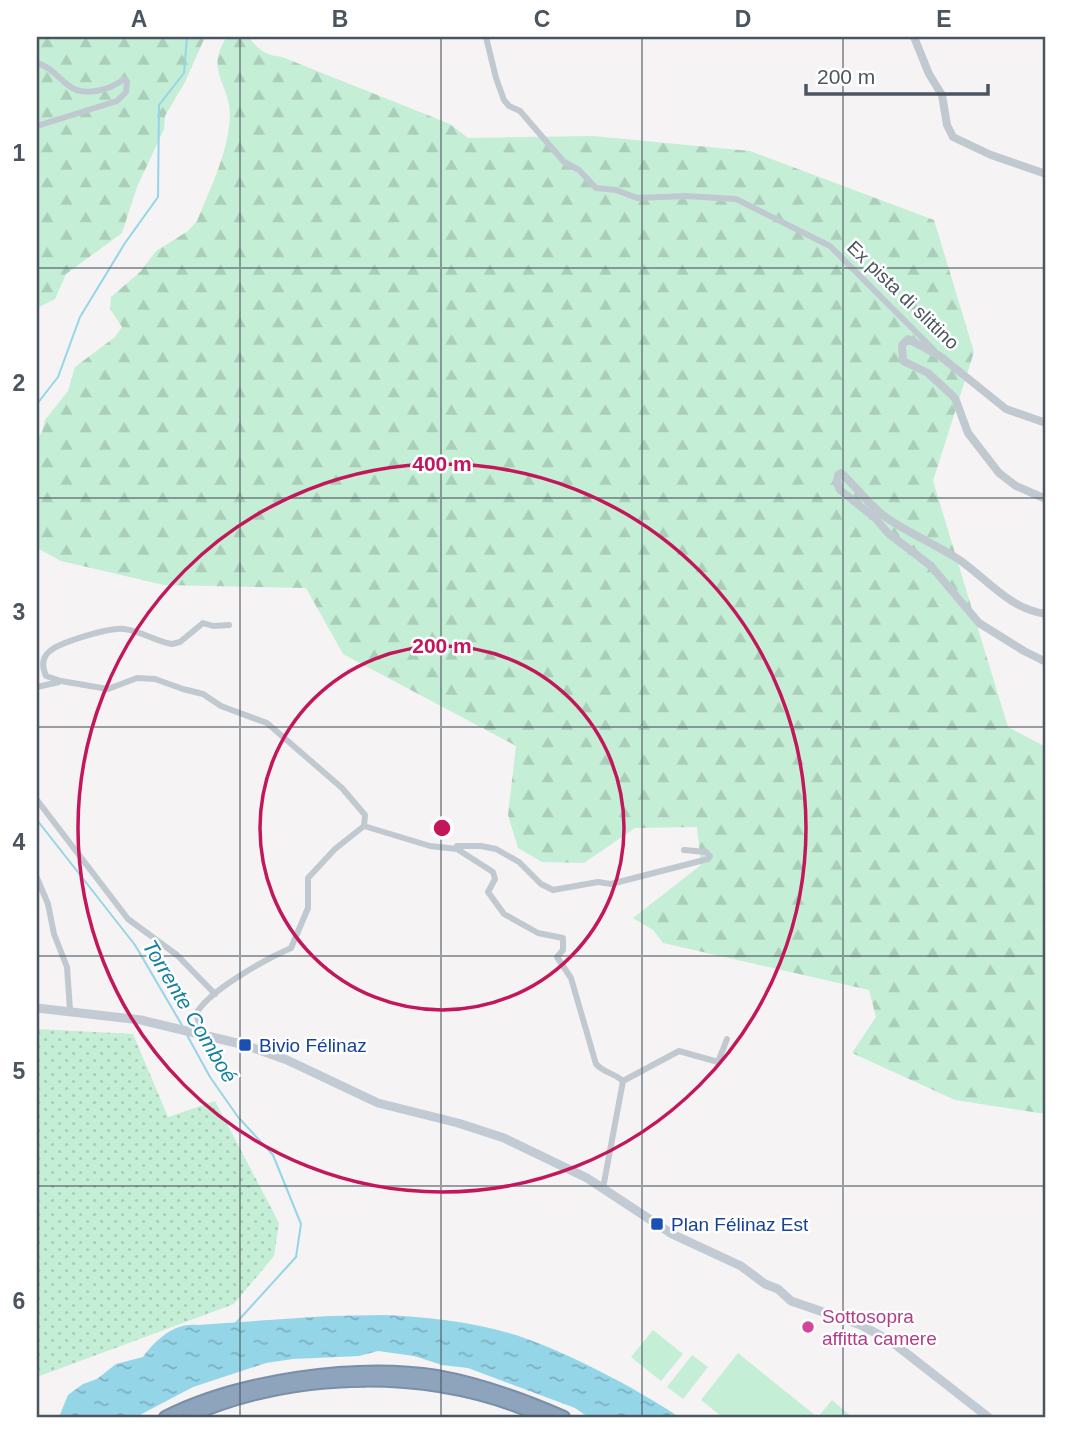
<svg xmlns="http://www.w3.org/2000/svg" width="1083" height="1454" viewBox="0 0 1083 1454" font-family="Arial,sans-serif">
<defs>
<pattern id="grass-dots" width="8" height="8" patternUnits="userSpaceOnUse" patternTransform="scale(1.75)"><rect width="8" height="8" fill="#c5eed6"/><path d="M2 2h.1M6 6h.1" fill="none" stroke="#abceba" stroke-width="1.8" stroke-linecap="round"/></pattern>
<pattern id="forest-firs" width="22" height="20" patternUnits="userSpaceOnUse" patternTransform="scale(1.75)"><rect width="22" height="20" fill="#c5eed6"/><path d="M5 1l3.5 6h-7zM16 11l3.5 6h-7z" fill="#abceba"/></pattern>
<pattern id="water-ripples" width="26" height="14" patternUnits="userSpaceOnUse" patternTransform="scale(1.75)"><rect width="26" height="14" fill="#95d5e8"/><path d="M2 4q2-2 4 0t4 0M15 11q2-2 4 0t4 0" fill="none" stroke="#7cb0bf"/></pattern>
</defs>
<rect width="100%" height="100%" fill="#f5f3f3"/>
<path fill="url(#grass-dots)" d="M37 1029 133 1034 168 1117 215 1101 279 1223 274 1256 234 1304 37 1377Z"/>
<g fill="url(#forest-firs)">
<path d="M37 37H205L185 82 165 116 164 129 137 187 122 233 66 274 55 299 37 308Z"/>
<path d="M227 37H249C258 50 266 55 282 57L450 124 468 138 593 136 750 151 934 220 974 352 933 481 1008 727 1046 747V1114L955 1100 852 1053 876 1017 869 990 663 943 653 930 633 918 701 865 697 827 635 828 584 863 542 862 518 848 508 815 516 746 343 654 306 588 164 585 61 561 37 548V439L42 432 45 420 68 391 75 367 115 337 122 327 110 309 111 297 141 271 156 251 188 231 197 221C211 186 229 152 230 114 230 85 204 69 227 37Z"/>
</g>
<g fill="#c5eed6">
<path d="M653 1330 683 1354 661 1381 631 1357Z"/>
<path d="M738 1353 816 1416 815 1417H722L701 1400Z"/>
<path d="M692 1355 708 1367 683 1399 667 1387Z"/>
<path d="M832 1400 852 1417H818Z"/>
</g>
<path fill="url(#water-ripples)" d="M384 1315C428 1317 474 1322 516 1335 567 1352 634 1387 679 1417H588L575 1408 468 1368 442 1365 414 1356 378 1351 359 1356 293 1359 266 1363 193 1387 136 1417H59L68 1395 83 1384 97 1379 116 1364 143 1357C155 1340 175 1322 197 1325L329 1316Z"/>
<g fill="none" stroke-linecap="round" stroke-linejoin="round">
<g stroke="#95d5e8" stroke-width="2">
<path d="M37 404 58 377 80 317 125 243 158 197 159 105 184 73 187 37"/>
<path d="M37 820 135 945 183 1027"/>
<path d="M187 1035 210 1077 238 1117 273 1155 301 1224 296 1257 236 1323"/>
</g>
<defs>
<g id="motorway">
<path d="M165 1417C238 1380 356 1363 437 1376 481 1384 523 1399 564 1417"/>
<path d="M188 1417C298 1369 434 1368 543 1417"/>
</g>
</defs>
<use href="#motorway" stroke="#798fa9" stroke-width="14"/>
<g stroke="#c1c9d0" stroke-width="6">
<path d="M486 37 496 78 504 100 509 106 520 111 564 162 579 170 596 188 616 190 637 198 686 196 736 199 830 246 934 350"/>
<path d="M37 63C51 67 56 76 68 85 83 98 110 90 124 79L127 82 126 92 117 101 37 126"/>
<path d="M229 625 213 626 203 623 180 642 172 644C155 641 141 631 124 629 111 627 60 642 50 651 41 658 42 667 46 676L61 681 108 689 137 678 155 679 183 689 203 694 221 706 267 723 342 788 365 815 364 826"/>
<path d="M37 687 59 682"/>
<path d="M37 800 128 919 177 955 215 994"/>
<path d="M457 849V846H481L496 849 519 862 541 884 553 890 598 882 611 884 708 859 710 856 706 852 684 850"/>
<path d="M37 878 48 904 54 934 67 967 70 1010"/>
<path d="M203 1034 196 1014C208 991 266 959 291 948L308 908V878L335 849 364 826 430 846 457 849 493 872 495 879 488 892 504 914 538 933 563 938V950L557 957 571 978 596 1064C604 1073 614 1073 623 1081"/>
<path d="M603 1188 623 1081 679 1051 718 1062 727 1039"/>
</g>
<g stroke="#c1c9d0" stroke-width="8">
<path d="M914 37 929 74 942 95 947 125 953 137 991 155 1046 174"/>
<path d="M1046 423 1006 409 940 356 908 339 902 345 903 361 928 373 955 398 968 433 999 473 1016 486 1046 499"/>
<path d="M1046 614C1010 609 989 581 961 561 937 545 910 534 887 518 868 505 857 487 841 473L838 475 837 483 840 490 875 518 888 533 931 566 979 623 1024 651 1046 662"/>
</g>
<path stroke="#c2cad4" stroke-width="9" d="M37 1008 141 1020 245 1045 287 1060 378 1103 458 1123 504 1138 587 1178 672 1234 741 1266 765 1284 778 1289 791 1301 861 1325 892 1342 988 1417"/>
<use href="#motorway" stroke="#8ea4bd" stroke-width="10"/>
</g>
<path fill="none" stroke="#4b555f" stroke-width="2" stroke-opacity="0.55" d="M240 37V1417M441 37V1417M642 37V1417M843 37V1417M37 268H1046M37 498H1046M37 727H1046M37 956H1046M37 1186H1046"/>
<g fill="none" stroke="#c2185b" stroke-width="3.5">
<circle cx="442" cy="828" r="182"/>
<circle cx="442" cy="828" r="364"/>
</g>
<g fill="#1a4fb4" stroke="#fff" stroke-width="2.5">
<rect x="238" y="1038" width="14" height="14" rx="3.5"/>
<rect x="650" y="1217" width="14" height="14" rx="3.5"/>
</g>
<circle fill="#d1479c" stroke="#fff" stroke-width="2.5" cx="808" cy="1327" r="7"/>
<g text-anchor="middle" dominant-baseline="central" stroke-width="5" stroke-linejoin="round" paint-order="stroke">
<g font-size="19" fill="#4b555f" stroke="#fff">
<text transform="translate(903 295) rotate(44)">Ex pista di slittino</text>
</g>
<g font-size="19" fill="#164399" stroke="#fff" text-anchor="start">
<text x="259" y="1045">Bivio Félinaz</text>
<text x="671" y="1224">Plan Félinaz Est</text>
</g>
<g font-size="19" fill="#b23c85" stroke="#fff" text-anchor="start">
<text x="822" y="1316">Sottosopra<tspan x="822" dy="22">affitta camere</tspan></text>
</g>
<g font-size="21" font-style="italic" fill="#1580a0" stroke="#fff">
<text transform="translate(190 1011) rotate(59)">Torrente Comboé</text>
</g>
</g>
<circle cx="442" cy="828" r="10" fill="#c2185b" stroke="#fff" stroke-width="3.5"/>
<g font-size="21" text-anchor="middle" font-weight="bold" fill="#c2185b" stroke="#fff" stroke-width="5" stroke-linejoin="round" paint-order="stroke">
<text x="442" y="471">400 m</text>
<text x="442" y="653">200 m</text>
</g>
<rect width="1083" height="1454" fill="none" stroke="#ffffff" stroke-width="77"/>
<path d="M806 84v10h182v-10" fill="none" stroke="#4b555f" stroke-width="3.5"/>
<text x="817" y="84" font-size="21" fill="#4b555f" stroke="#ffffff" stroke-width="5" paint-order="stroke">200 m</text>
<rect x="38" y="38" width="1006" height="1378" fill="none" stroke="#4b555f" stroke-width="2.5"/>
<g font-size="23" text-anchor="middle" font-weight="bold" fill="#4b555f">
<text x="139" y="27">A</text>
<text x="340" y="27">B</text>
<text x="542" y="27">C</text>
<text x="743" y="27">D</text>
<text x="944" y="27">E</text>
<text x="19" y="161">1</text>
<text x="19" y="391">2</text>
<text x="19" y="620">3</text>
<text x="19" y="850">4</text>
<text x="19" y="1079">5</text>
<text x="19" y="1309">6</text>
</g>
</svg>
